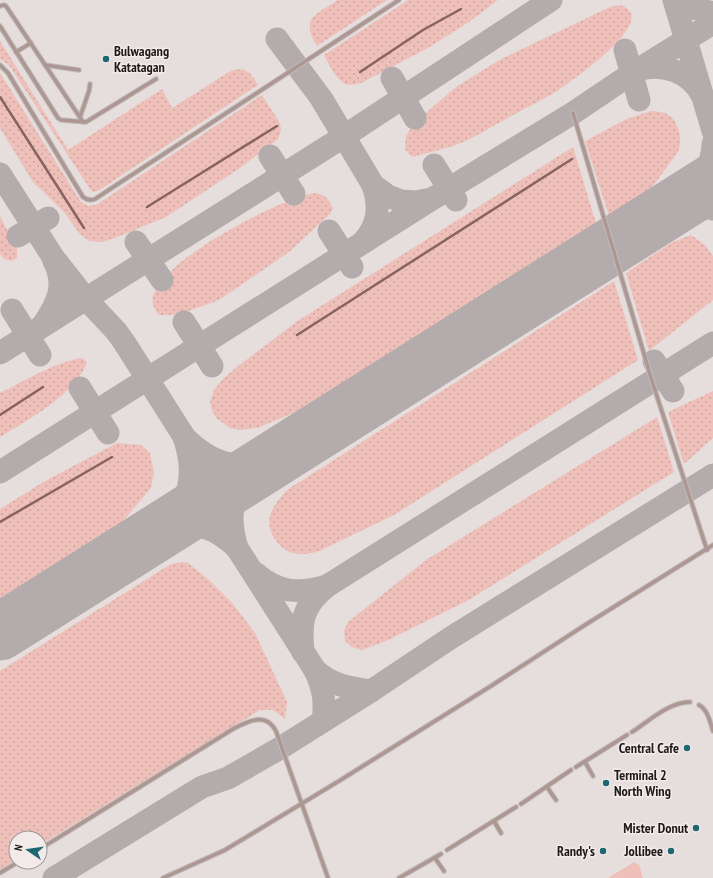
<svg xmlns="http://www.w3.org/2000/svg" width="713" height="878" viewBox="0 0 713 878" font-family="'PT Sans Narrow',sans-serif">
<defs>
<pattern id="grass-dots" width="8" height="8" patternUnits="userSpaceOnUse"><rect width="8" height="8" fill="#eec0b9"/><path d="M2 2h.1M6 6h.1" fill="none" stroke="#cca49e" stroke-width="1.8" stroke-linecap="round"/></pattern>
</defs>
<rect width="100%" height="100%" fill="#e6dedd"/>
<g fill="url(#grass-dots)">
<path d="M338 0H387L317 46C300 18 315 15 338 0Z"/>
<path d="M408 0H498L469 22 428 48 361 83C356 84 350 86 345 84 337 80 328 63 324 55Z"/>
<path d="M620 5C664 18 570 82 557 91 541 101 523 109 506 119 492 126 478 136 463 142 447 149 429 152 413 157L405 150 406 136 414 123 456 87 501 59 610 7Z"/>
<path d="M0 41 68 150 162 89 172 108 229 72C244 65 251 72 258 85L98 191 93 192 90 189 9 65 0 59Z"/>
<path d="M0 73 81 202 88 206 96 205 262 95 280 123 281 130 278 139 240 168 166 217 115 238 103 242 89 241 79 233 64 212 33 182 0 128Z"/>
<path d="M651 111C662 111 672 114 676 124 680 131 681 141 679 149 677 156 671 160 667 167 660 176 653 187 644 195 634 204 620 209 609 216L585 141 627 119Z"/>
<path d="M573 147 596 223 306 408 257 428 240 430 230 428 216 418 212 410 210 402 214 390 222 380 238 366 299 320Z"/>
<path d="M315 193C325 195 328 198 333 208L330 214 289 252 219 300 180 314 169 315H159C156 310 151 305 153 298 160 260 279 199 315 193Z"/>
<path d="M0 216 17 249V258L12 261 4 259 0 254Z"/>
<path d="M691 235 705 245 713 256V300L649 351 626 273 671 243Z"/>
<path d="M614 281 638 360 394 515 317 552C308 554 300 555 292 553 278 548 266 531 270 516 273 505 282 495 290 488Z"/>
<path d="M82 358 87 362C77 393 28 420 0 437V393C23 382 57 361 82 358Z"/>
<path d="M713 391V438L684 464 668 412Z"/>
<path d="M657 417 674 472 467 601 386 641 362 650 352 647 345 641 344 631 348 622 426 560Z"/>
<path d="M117 443 141 445 150 453 154 472 151 488 118 527 0 600V509L45 481Z"/>
<path d="M183 562 188 563 209 580 233 604 255 633 287 702 285 719 273 710H260L40 845V838H16V860L0 870V671L171 564Z"/>
</g>
<path fill="#eec0b9" d="M634 862 639 865 643 878H608Z"/>
<g fill="none" stroke-linecap="round" stroke-linejoin="round">
<g stroke="#876460" stroke-width="2.5">
<path d="M360 72 423 30 461 9"/>
<path d="M0 97 84 228"/>
<path d="M147 207 277 126"/>
<path d="M297 335 572 159"/>
<path d="M0 415 43 387"/>
<path d="M0 522 112 457"/>
</g>
<g stroke="#b4acac" stroke-width="23">
<path d="M674 0 713 131"/>
<path d="M675 0 690 7 713 13"/>
<path d="M277 39 321 98 373 185 388 196 401 201 416 202 431 199"/>
<path d="M625 50 639 100"/>
<path d="M638 70C662 62 690 72 702 95"/>
<path d="M392 78 415 118"/>
<path d="M270 156 294 194"/>
<path d="M434 165 456 200"/>
<path d="M0 174 53 257 86 299 116 331 124 342 192 449 200 466 221 517 237 548 315 670C323 687 326 702 323 721"/>
<path d="M687 198C702 183 712 165 713 144"/>
<path d="M661 215C679 207 694 203 713 209"/>
<path d="M329 231 352 267"/>
<path d="M18 236 48 218"/>
<path d="M136 242 162 280"/>
<path d="M363 242C379 225 380 206 373 185"/>
<path d="M12 310 40 355"/>
<path d="M184 322 212 366"/>
<path d="M43 325C57 304 67 286 54 261"/>
<path d="M0 353 343 137 551 0"/>
<path d="M654 361 673 391"/>
<path d="M80 388 108 433"/>
<path d="M0 472 432 199 573 113 631 74 713 23"/>
<path d="M163 530C190 501 197 475 184 437 215 467 238 471 279 457"/>
<path d="M163 530C193 519 215 527 237 548 227 514 231 496 256 472"/>
<path d="M255 573C278 593 298 594 327 586 302 606 300 622 303 652"/>
<path d="M327 586 713 343"/>
<path d="M315 670C331 685 349 688 371 691"/>
<path d="M54 878 202 787 228 778 282 747 371 691 452 637 713 475"/>
</g>
<path stroke="#b4acac" stroke-width="57" d="M0 632 713 182"/>
<defs>
<g id="service">
<path d="M0 6 4 5 6 6 83 122"/>
<path d="M0 26 58 118 61 120 86 122 156 79"/>
<path d="M16 52 31 43"/>
<path d="M0 65 8 73 83 197C87 200 90 201 95 199L399 0"/>
<path d="M45 65 79 70"/>
<path d="M573 113 652 381 707 550"/>
<path d="M80 117 89 91 90 84"/>
<path d="M699 705C708 710 710 722 713 731"/>
<path d="M632 732C649 721 669 702 690 702"/>
<path d="M585 762 593 776"/>
<path d="M576 767 627 735"/>
<path d="M547 787 556 800"/>
<path d="M521 804 571 770"/>
<path d="M494 821 501 833"/>
<path d="M40 849 233 729C247 722 265 711 276 731L328 878"/>
<path d="M447 850 516 807"/>
<path d="M435 858 444 871"/>
<path d="M0 873 18 862"/>
<path d="M163 878 225 850 339 781 491 686 585 625 713 545"/>
<path d="M399 878 441 854"/>
</g>
</defs>
<use href="#service" stroke="#c2bbba" stroke-width="5.5"/>
<use href="#service" stroke="#ad9793" stroke-width="3.5"/>
</g>
<g fill="#1d6872" stroke="#f3ebea" stroke-width="1.5">
<circle cx="106" cy="59" r="4"/>
<circle cx="687" cy="748" r="4"/>
<circle cx="606" cy="783" r="4"/>
<circle cx="696" cy="828" r="4"/>
<circle cx="603" cy="851" r="4"/>
<circle cx="671" cy="851" r="4"/>
</g>
<g text-anchor="middle" dominant-baseline="central" stroke-width="3" stroke-linejoin="round" paint-order="stroke">
<g font-size="14" font-weight="bold" fill="#1d1a19" stroke="#f3ebea" text-anchor="end">
<text x="114" y="51" text-anchor="start">Bulwagang<tspan x="114" dy="16">Katatagan</tspan></text>
<text x="679" y="748">Central Cafe</text>
<text x="614" y="775" text-anchor="start">Terminal 2<tspan x="614" dy="16">North Wing</tspan></text>
<text x="688" y="828">Mister Donut</text>
<text x="595" y="851">Randy's</text>
<text x="663" y="851">Jollibee</text>
</g>
</g>
<g transform="translate(28 850) rotate(283)"><circle r="19" fill="#f3ebea" stroke="#9d9796"/>
<path d="M0-3L7 15L0 10L-7 15Z" fill="#1d6872"/>
<text y="-6" font-size="11" font-weight="bold" text-anchor="middle" fill="#1d1a19">N</text>
</g>
</svg>
